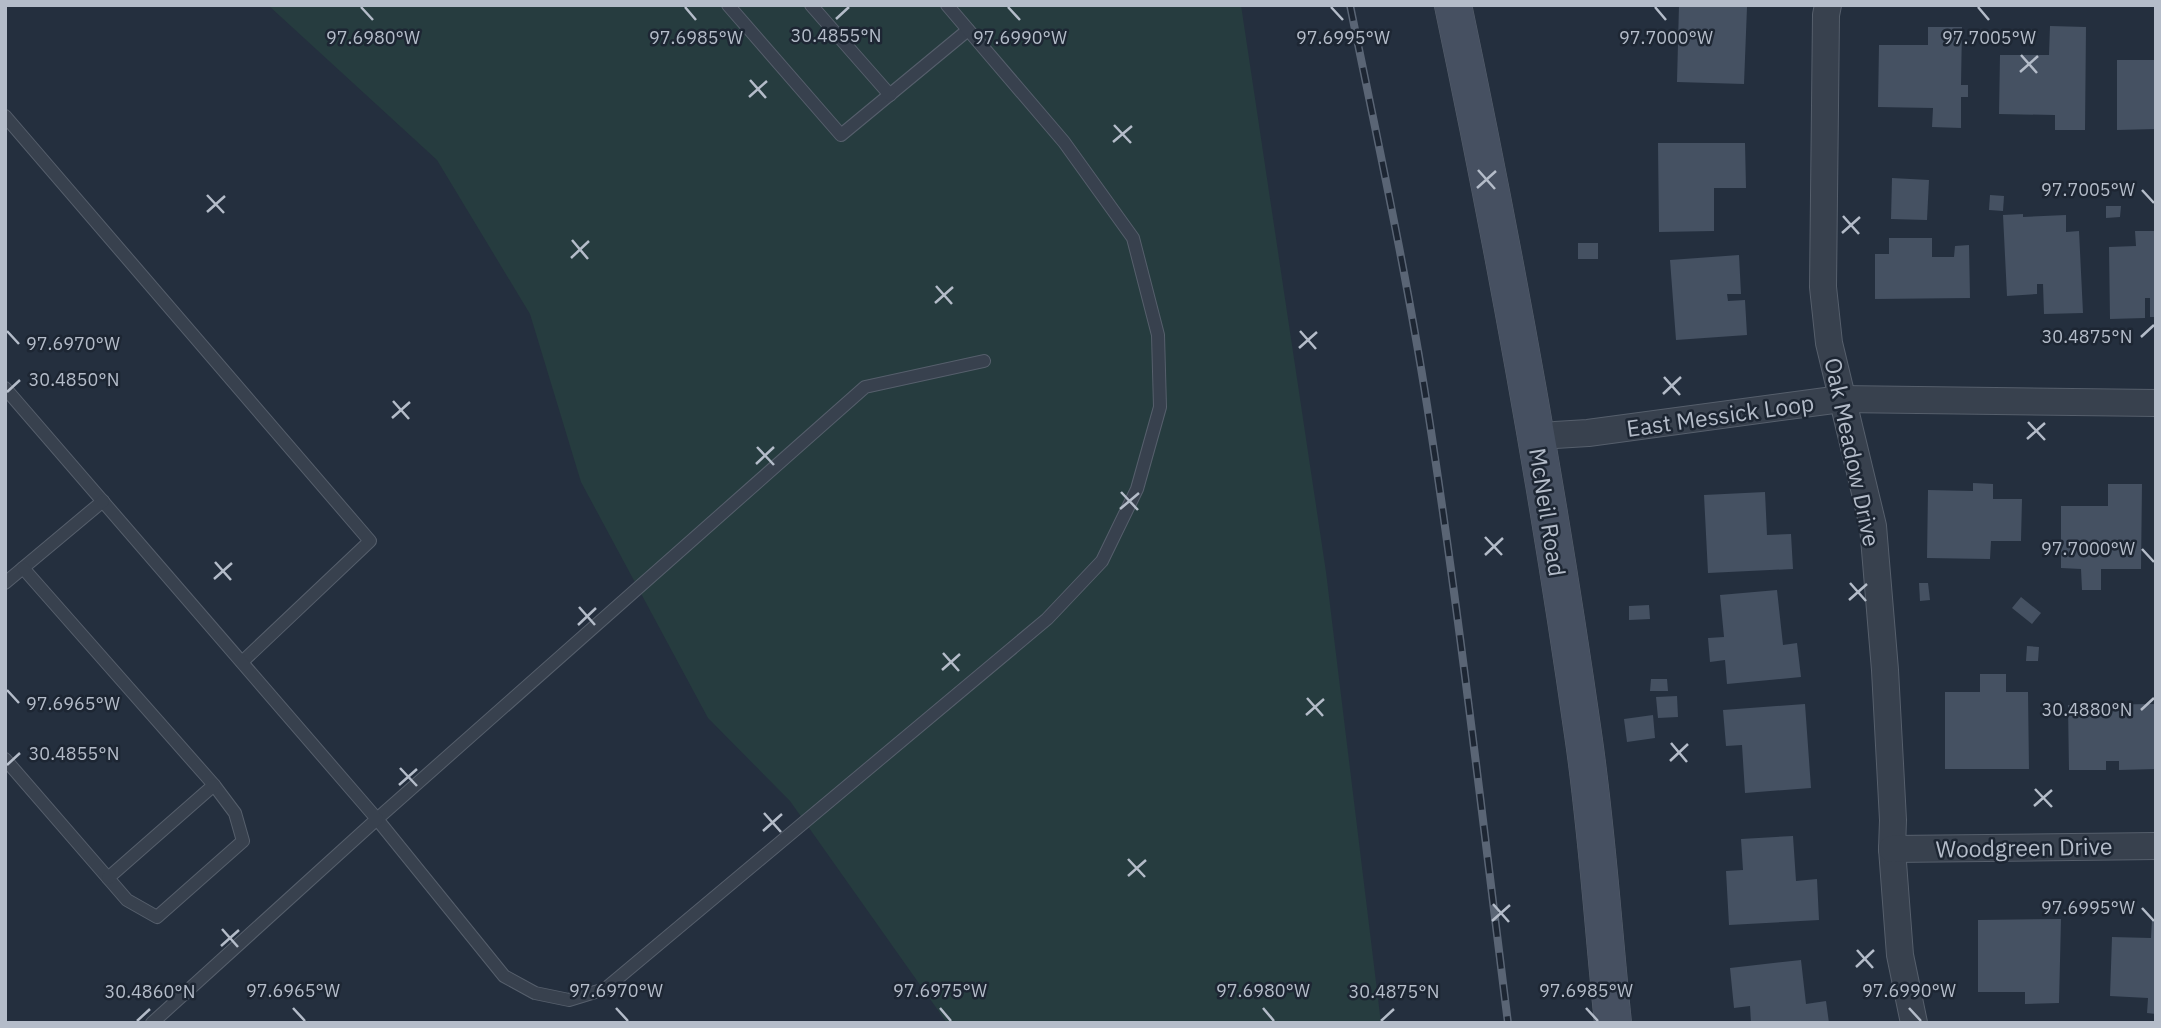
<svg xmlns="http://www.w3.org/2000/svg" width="2161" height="1028" viewBox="0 0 2161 1028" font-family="'IBM Plex Sans',sans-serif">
<rect width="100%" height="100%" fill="#242f3e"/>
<path fill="#263c3f" d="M268 5H1241L1326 572 1381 1023H947L790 801 708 718 581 482 530 314 437 160Z"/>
<g fill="#455162">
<path d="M1679 5 1747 7 1744 84 1677 82Z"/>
<path d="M2050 26 2086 27 2085 130H2055V115L1999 114 2000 55H2049Z"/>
<path d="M1928 27H1962L1961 85H1968V97H1961V128L1932 127 1933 108 1878 107 1879 45H1928Z"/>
<path d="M2117 60H2156V129L2117 130Z"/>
<path d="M1658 143H1745L1746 188H1714V231L1659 232Z"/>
<path d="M1892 178 1929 180 1927 220 1891 219Z"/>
<path d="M1990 195 2004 196 2003 211 1989 210Z"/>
<path d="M2106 206H2121L2120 217 2106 218Z"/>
<path d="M2023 214V217L2066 215V232L2079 231 2083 313 2044 314 2043 284H2037V294L2007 296 2003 215Z"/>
<path d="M2135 231H2156V317H2150V298H2145V318L2110 319 2109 247 2136 246Z"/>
<path d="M1889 238H1932V257H1954L1955 246 1969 245 1970 298 1875 299V254H1889Z"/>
<rect x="1578" y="243" width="20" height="16"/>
<path d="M1739 255 1741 294H1727L1728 301 1745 300 1747 335 1676 340 1670 260Z"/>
<path d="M1973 483 1993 484V499H2022L2021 541H1991L1990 559 1927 558 1928 490 1973 491Z"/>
<path d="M2108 484H2142L2141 569H2101V590H2082L2081 569 2061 568V506H2108Z"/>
<path d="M1765 492 1767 535 1791 534 1793 569 1708 573 1704 495Z"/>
<path d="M1919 583H1928L1930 600 1920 601Z"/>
<path d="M1777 590 1783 645 1797 643 1801 677 1727 684 1725 660 1710 662 1708 638 1724 637 1720 595Z"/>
<path d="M2021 597 2041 613 2032 624 2012 608Z"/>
<path d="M1649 605 1650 619 1629 620V606Z"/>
<path d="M2027 646 2039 647 2038 661H2026Z"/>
<path d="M1980 674H2006V692H2028L2029 769H1945V692H1980Z"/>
<path d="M1651 679H1667L1668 691H1650Z"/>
<path d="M1677 696 1678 717 1658 718 1656 697Z"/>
<path d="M1805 704 1811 788 1745 793 1742 745 1726 746 1723 710Z"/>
<path d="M2156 704V769L2119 770V761H2106V770H2069L2068 705Z"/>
<path d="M1653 715 1655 738 1627 742 1624 719Z"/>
<path d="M1793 836 1796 881 1817 879 1819 920 1729 925 1726 871 1743 870 1741 839Z"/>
<path d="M2061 919 2059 1003 2025 1004V992H1978V920Z"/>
<path d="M2152 919H2156V1014L2147 1013 2148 998 2110 996 2112 937 2151 938Z"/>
<path d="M1801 960 1806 1004 1826 1001 1829 1023H1751L1750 1006 1734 1008 1730 968Z"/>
</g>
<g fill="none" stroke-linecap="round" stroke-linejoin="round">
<defs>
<g id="lane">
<path d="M728 5 841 135 968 30"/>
<path d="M811 5 890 95"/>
<path d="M947 5 1064 142 1133 238 1158 335 1160 407 1137 489 1102 561 1047 619 605 989 569 1000 535 993 504 976 377 819 865 387 984 361"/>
<path d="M5 116 370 541 242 662"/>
<path d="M5 388 377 819 152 1023"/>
<path d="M5 583 103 501"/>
<path d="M5 759 127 900 157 917 243 841 235 813 214 785 23 568"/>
<path d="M108 878 214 785"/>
</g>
<g id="street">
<path d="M1828 5 1826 15 1823 287 1829 343 1873 526 1885 670 1893 820 1892 849 1900 955 1914 1023"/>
<path d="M1537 440 1555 435 1588 433 1841 399 2156 403"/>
<path d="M1892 849 2156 846"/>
</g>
<path id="secondary" d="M1453 5C1504 247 1548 489 1583 734 1597 829 1603 927 1613 1023"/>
</defs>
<use href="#lane" stroke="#565f6c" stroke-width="14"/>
<use href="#street" stroke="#565f6c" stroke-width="28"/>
<use href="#secondary" stroke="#565f6c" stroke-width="38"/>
<use href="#lane" stroke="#38414e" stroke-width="12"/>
<use href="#street" stroke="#38414e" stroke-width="26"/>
<use href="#secondary" stroke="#465061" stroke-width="37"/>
<defs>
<path id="rail" d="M1350 5C1377 138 1406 271 1427 405 1459 610 1482 816 1508 1023"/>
</defs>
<use href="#rail" stroke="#5a6575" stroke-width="8"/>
<use href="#rail" stroke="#1d2633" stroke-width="5" stroke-dasharray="16" stroke-linecap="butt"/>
</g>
<path fill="none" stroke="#b4bcc9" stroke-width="2.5" d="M361 7 373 20M685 7 696 20M1008 7 1020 20M1331 7 1343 20M1655 7 1666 20M1978 7 1989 20M836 19 849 7M2021 55 2037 73M2020 72 2038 56M750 80 766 98M749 97 767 81M1114 125 1131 143M1113 142 1132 126M1478 170 1495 189M1477 188 1496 171M2142 190 2154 203M207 195 224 213M207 212 225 196M1843 216 1859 234M1842 233 1860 217M572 240 588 259M571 258 589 241M936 286 952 304M935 303 953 287M7 331 19 344M1300 331 1316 349M2141 337 2154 325M1299 348 1317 332M1664 377 1680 395M7 392 20 380M1663 394 1681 377M393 401 409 419M392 418 410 402M2028 422 2045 440M2027 439 2045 423M757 447 774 465M756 464 774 447M1121 492 1138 510M1120 509 1139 493M1485 537 1502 555M2142 549 2154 562M1485 555 1503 538M215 562 231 580M214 579 232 563M1850 583 1866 601M1849 600 1867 584M579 607 595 625M578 625 596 608M943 653 959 671M942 670 960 654M7 690 19 703M1307 698 1323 716M2141 710 2154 698M1306 715 1324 699M1671 743 1687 762M1670 761 1688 744M7 765 20 753M400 768 417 786M399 785 417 769M2035 789 2052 807M2034 806 2052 790M764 813 781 832M763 831 782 814M1128 859 1145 877M1128 876 1146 860M1493 904 1509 922M2142 908 2154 921M1492 921 1510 905M222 929 238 947M221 946 239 930M1857 950 1873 968M1856 967 1874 950M293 1008 305 1021M616 1008 628 1021M940 1008 951 1021M1263 1008 1274 1021M1586 1008 1598 1021M1909 1008 1921 1021M137 1021 150 1009M1381 1021 1394 1009"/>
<g text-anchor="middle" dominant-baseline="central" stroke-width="5" stroke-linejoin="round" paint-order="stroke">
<g font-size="23" fill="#b4bcc9" stroke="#1d2633">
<text transform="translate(1720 415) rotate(-8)">East Messick Loop</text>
<text transform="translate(1853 452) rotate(78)">Oak Meadow Drive</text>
<text transform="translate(1548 512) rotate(81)">McNeil Road</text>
<text transform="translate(2024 847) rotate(-1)">Woodgreen Drive</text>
</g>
</g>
<g font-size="18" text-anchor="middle" fill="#b4bcc9" stroke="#1d2633" stroke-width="5" stroke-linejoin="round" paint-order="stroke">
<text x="836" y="42">30.4855°N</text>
<text x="373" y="44">97.6980°W</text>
<text x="696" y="44">97.6985°W</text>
<text x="1020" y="44">97.6990°W</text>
<text x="1343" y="44">97.6995°W</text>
<text x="1666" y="44">97.7000°W</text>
<text x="1989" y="44">97.7005°W</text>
<text x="2088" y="196">97.7005°W</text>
<text x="2087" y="343">30.4875°N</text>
<text x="73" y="350">97.6970°W</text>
<text x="74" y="386">30.4850°N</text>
<text x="2088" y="555">97.7000°W</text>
<text x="73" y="710">97.6965°W</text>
<text x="2087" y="716">30.4880°N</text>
<text x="74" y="760">30.4855°N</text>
<text x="2088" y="914">97.6995°W</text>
<text x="293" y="997">97.6965°W</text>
<text x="616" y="997">97.6970°W</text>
<text x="940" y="997">97.6975°W</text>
<text x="1263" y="997">97.6980°W</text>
<text x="1586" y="997">97.6985°W</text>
<text x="1909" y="997">97.6990°W</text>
<text x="150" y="998">30.4860°N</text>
<text x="1394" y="998">30.4875°N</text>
</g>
<rect width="2161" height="1028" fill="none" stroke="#b4bcc9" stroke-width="14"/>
</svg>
